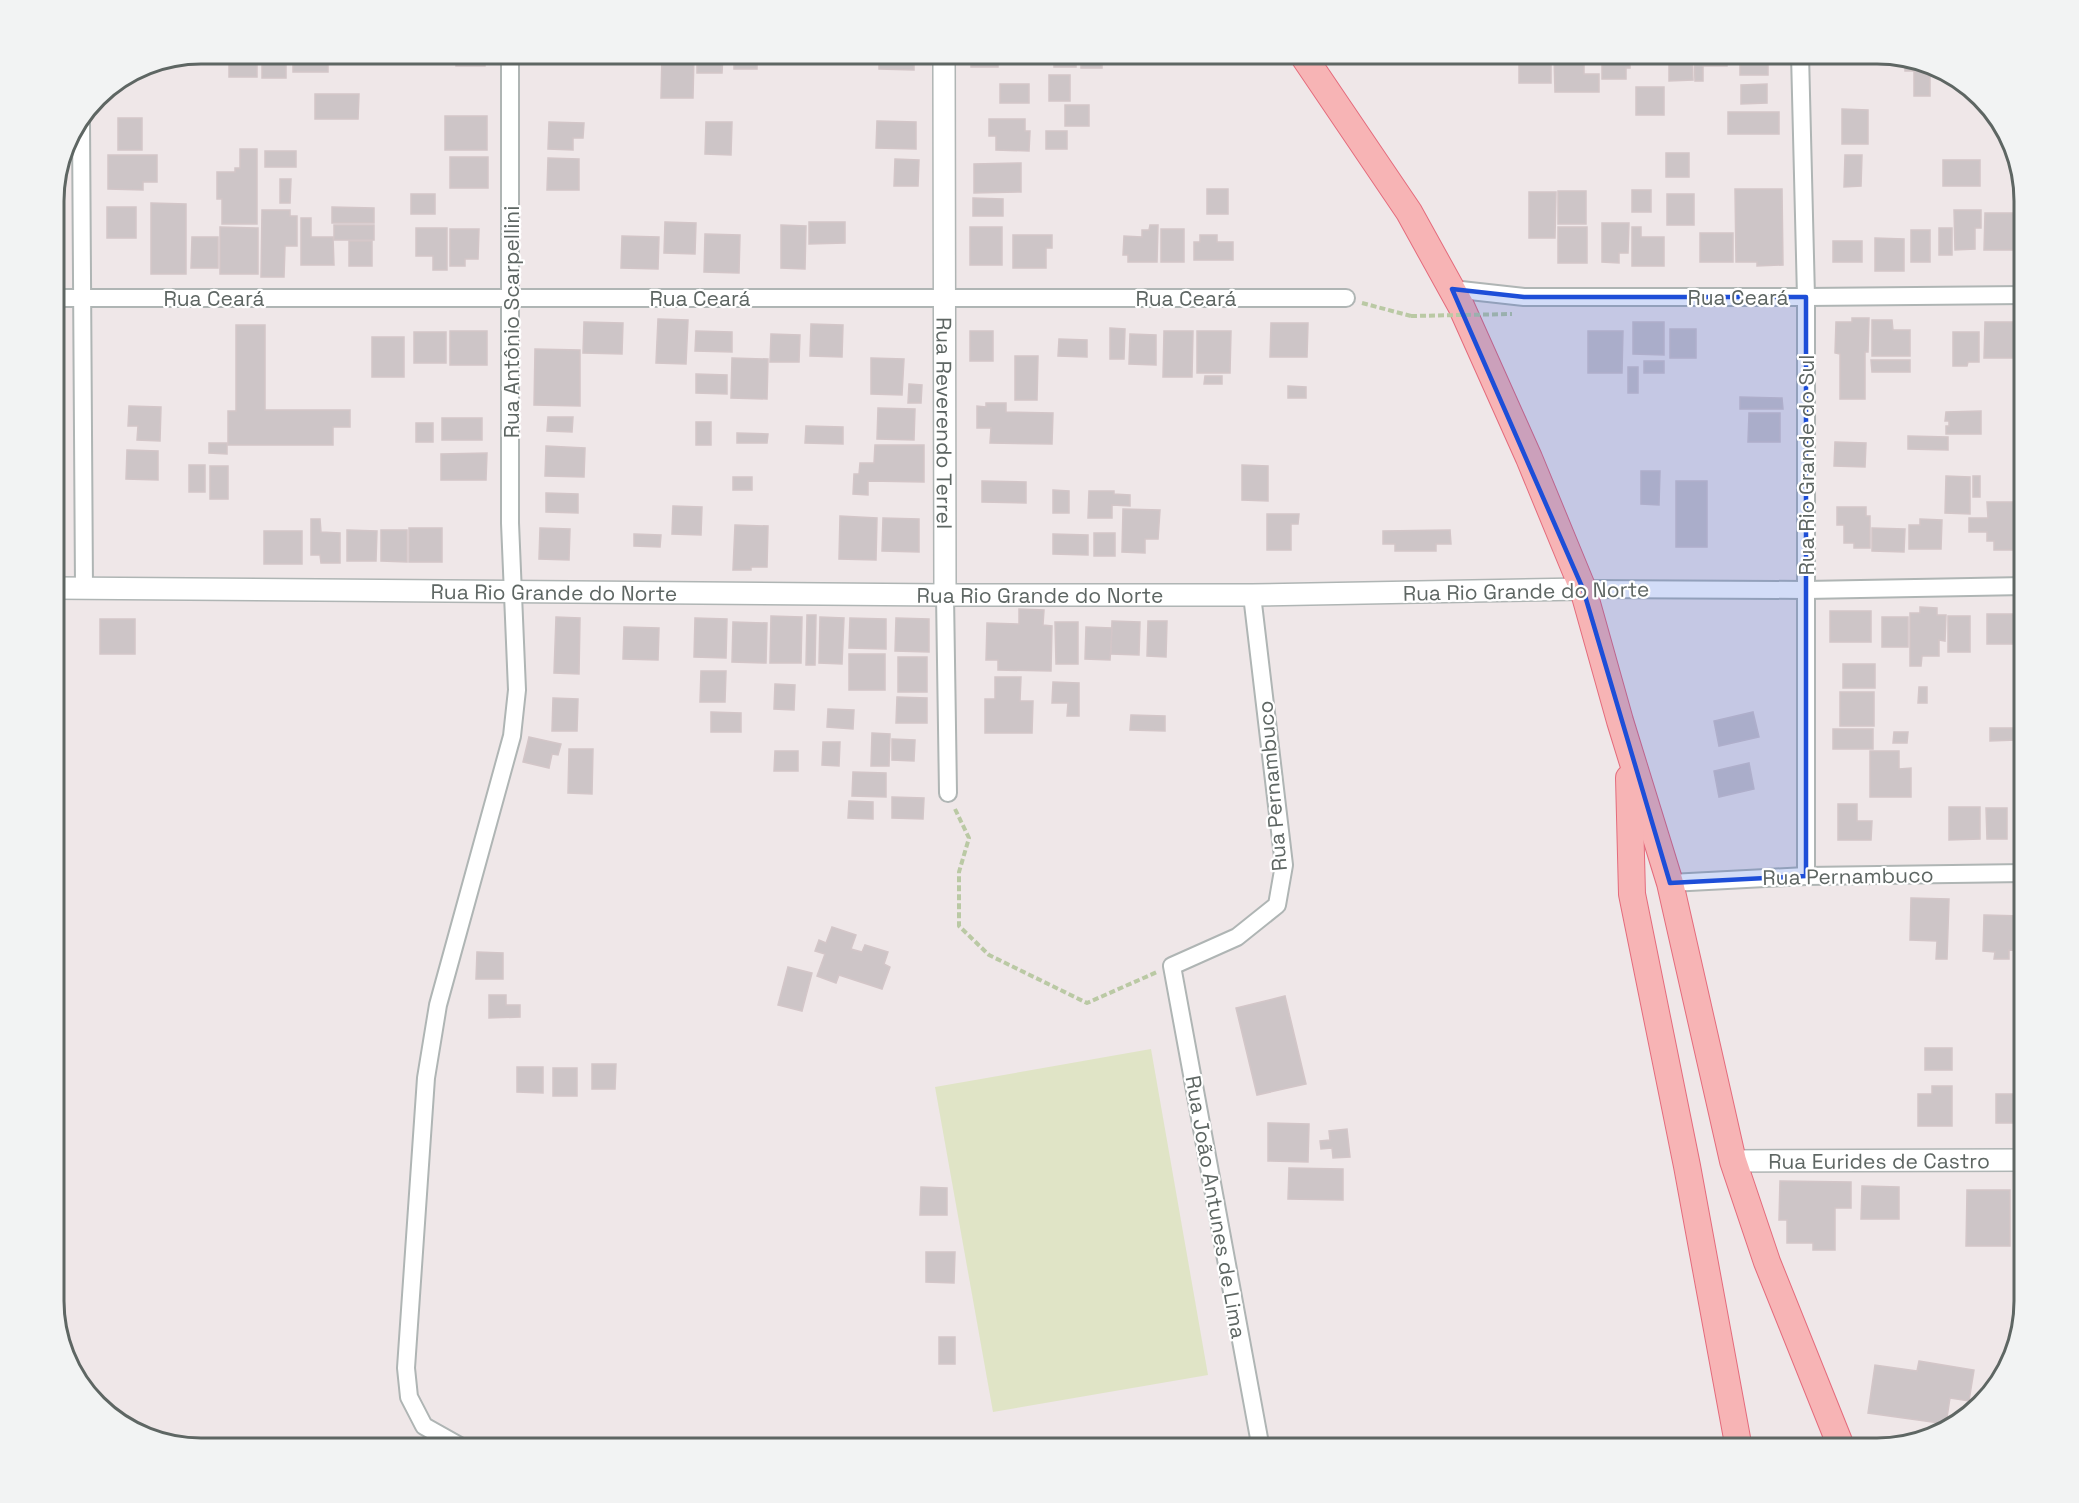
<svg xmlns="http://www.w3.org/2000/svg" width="2079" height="1503" viewBox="0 0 2079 1503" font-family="'Space Grotesk',sans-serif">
<rect width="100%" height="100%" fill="#efe7e8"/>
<path fill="#e0e4c6" d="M1151 1049 1208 1375 993 1412 935 1087Z"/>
<g fill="#cdc5c7" stroke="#d3c6c8" stroke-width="1.5">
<rect x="229" y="54" width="28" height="23"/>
<rect x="262" y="54" width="24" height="24"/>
<rect x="293" y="54" width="35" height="18"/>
<rect x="456" y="54" width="29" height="12"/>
<path d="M662 54 694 55 693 98H661Z"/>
<path d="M697 54H723L722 73H697Z"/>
<rect x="734" y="54" width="23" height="15"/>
<path d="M879 54H914V70L879 69Z"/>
<rect x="971" y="54" width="27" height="13"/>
<rect x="1054" y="54" width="22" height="13"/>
<rect x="1081" y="54" width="21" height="14"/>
<rect x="1519" y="54" width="32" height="29"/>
<path d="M1566 54H1584V74H1599V92H1555L1554 56H1566Z"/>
<path d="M1602 54H1630V68H1626V79H1602Z"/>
<path d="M1669 54H1692L1693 80 1669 81Z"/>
<path d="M1694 54H1727V66H1703V81H1695Z"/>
<rect x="1740" y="54" width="28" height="21"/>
<path d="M1829 54H1857V60H1837V56H1829Z"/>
<path d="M1905 59 1924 62 1930 65V96H1914V71H1905Z"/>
<rect x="1049" y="75" width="21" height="26"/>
<rect x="1000" y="84" width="29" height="19"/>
<path d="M1767 84V103L1741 104V85Z"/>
<rect x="1636" y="87" width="28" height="28"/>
<path d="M315 94H359L358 119H315Z"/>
<rect x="1065" y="105" width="24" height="21"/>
<path d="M1842 109 1868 110V144H1842Z"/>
<rect x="1728" y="112" width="51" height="22"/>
<rect x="445" y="116" width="42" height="34"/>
<rect x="118" y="118" width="24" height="32"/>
<path d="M989 119H1025V131H1030L1029 151 996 150V136H989Z"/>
<path d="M877 121 916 122V149L876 148Z"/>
<path d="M549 122 584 123 583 138H573V150L548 149Z"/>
<path d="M706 122H732L731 155 705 154Z"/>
<rect x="1046" y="131" width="21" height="18"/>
<path d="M240 149H257V224H222V199H217V172H235V168H240Z"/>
<rect x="265" y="151" width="31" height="16"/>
<rect x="1666" y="153" width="23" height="24"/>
<path d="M108 155H157V182H143V190L108 189Z"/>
<path d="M1845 155H1862L1861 186 1844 187Z"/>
<rect x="450" y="157" width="38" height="31"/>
<path d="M548 158 579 159V190H547Z"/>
<path d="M895 159 919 160 918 186H894Z"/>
<rect x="1943" y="160" width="37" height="26"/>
<path d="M1021 163V192L974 193V164Z"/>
<path d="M280 179H291L290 203H280Z"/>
<rect x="1207" y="189" width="21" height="25"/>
<path d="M1735 189H1782L1783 265 1757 266V262H1736Z"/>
<rect x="1632" y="190" width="19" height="22"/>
<rect x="1558" y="191" width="28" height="33"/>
<path d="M1529 192H1556L1555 238H1529Z"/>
<rect x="411" y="194" width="24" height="20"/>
<rect x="1667" y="194" width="27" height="31"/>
<path d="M973 198 1003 199V216H973Z"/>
<path d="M151 203 186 204V274H151Z"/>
<rect x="107" y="207" width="29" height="31"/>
<path d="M332 207 374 208V223H332Z"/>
<path d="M262 210H290V216H297V246H285L284 277H261Z"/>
<path d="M1954 210H1981V228H1975V249L1955 250Z"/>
<path d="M1985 213H2015V250H1984Z"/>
<path d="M301 218H311V237H333L334 265H301Z"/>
<rect x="2021" y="220" width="4" height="37"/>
<path d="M665 222 696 223 695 254 664 253Z"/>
<path d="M809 222H845V243L809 244Z"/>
<path d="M1602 223H1629L1628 253H1619V263L1602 262Z"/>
<rect x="334" y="225" width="40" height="15"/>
<path d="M781 225 806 226 805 269 781 268Z"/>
<path d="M1150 225H1158L1157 262H1128V255H1123L1124 236 1142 237V230H1149Z"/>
<path d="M220 227 258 228V274H220Z"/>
<rect x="970" y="227" width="32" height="38"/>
<rect x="1558" y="227" width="29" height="36"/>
<path d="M1632 227H1641V237H1664V266H1632Z"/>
<path d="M416 228H447V270H433V256H416Z"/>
<rect x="1939" y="228" width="13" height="27"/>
<path d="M450 229H479L478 259H465V266H450Z"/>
<rect x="1161" y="229" width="23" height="33"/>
<rect x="1911" y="230" width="19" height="32"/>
<rect x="1700" y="233" width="33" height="29"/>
<path d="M705 234 740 235 739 273 704 272Z"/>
<path d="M1013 235H1052V248H1046V268H1013Z"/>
<path d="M1200 235H1217V242H1233V260H1194V242H1200Z"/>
<path d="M622 236 659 237 658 269 621 268Z"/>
<path d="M192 237H218V268H191Z"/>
<path d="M1875 238 1904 239V271H1875Z"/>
<rect x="349" y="241" width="23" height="25"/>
<rect x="1833" y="241" width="29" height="21"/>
<path d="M1852 318H1869L1868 352H1865V399H1840V354L1835 353 1836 322H1852Z"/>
<path d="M658 319 688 320 686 364 656 363Z"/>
<path d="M1872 320H1892L1893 330H1910V356H1872Z"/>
<path d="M584 322 623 323 622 354 583 353Z"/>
<path d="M1633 322H1664V355L1633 354Z"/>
<path d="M1985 322H2017V358H1984Z"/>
<path d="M1271 323H1308L1307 357H1270Z"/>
<rect x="2022" y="323" width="3" height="39"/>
<path d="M811 324 843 325 842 357 810 356Z"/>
<path d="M236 325H265V410H350V427H333V445H228V411H236Z"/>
<path d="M1110 328 1125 329 1124 359H1110Z"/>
<rect x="1670" y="329" width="26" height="29"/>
<rect x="450" y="331" width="37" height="34"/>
<path d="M696 331 732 332V352L695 351Z"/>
<rect x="970" y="331" width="23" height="30"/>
<path d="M1164 331H1193L1192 377H1163Z"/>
<path d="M1197 331H1231L1230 373H1197Z"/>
<path d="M1588 331H1623L1622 373H1588Z"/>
<rect x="414" y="332" width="32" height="31"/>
<path d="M1953 332H1979V362H1968L1967 366H1953Z"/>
<path d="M771 334 800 335 799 362H770Z"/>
<path d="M1130 334 1156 335V365L1129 364Z"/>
<rect x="372" y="337" width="32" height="40"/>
<path d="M1059 339 1087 340V357L1058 356Z"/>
<path d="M535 349 580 350V406L534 405Z"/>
<path d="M1015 356H1038L1037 400H1015Z"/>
<path d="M732 358 768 359 767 399 731 398Z"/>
<path d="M871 358 904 359 902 395 871 394Z"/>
<path d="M1871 360H1910V372H1872Z"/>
<rect x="1644" y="361" width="20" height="12"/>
<rect x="1628" y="367" width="10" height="26"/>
<path d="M696 374 727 375V394L696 393Z"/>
<path d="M1205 376H1222V384H1204Z"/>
<path d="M909 384 922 385 921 403H908Z"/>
<path d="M1288 386 1306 387V398H1288Z"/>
<path d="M1740 397 1782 398 1783 409H1740Z"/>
<path d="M986 403H1006V412L1053 413 1052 444 990 443 991 428H977V406L986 407Z"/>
<path d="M129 406 161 407 160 441 137 440 138 426H128Z"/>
<path d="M878 408 915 409 914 440 877 439Z"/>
<path d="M1981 411V434H1946V426H1949V421H1945L1946 412Z"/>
<path d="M1749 413H1780V442H1748Z"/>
<path d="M548 417H573L572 432 547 431Z"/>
<rect x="442" y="418" width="40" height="22"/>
<rect x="696" y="422" width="15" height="23"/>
<rect x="416" y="423" width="17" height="19"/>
<path d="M806 426 843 427V444L805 443Z"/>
<path d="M737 433 768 434 767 443H737Z"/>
<path d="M1908 436 1948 437V450L1908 449Z"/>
<path d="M1835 442 1866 443 1865 467 1834 466Z"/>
<path d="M209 443H227V454L209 453Z"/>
<path d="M875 445H924V482L868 481V495L853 494 854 474H859L860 463H874Z"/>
<path d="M546 446 585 448 584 477 545 476Z"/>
<path d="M127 450 158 451V480L126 479Z"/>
<path d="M487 453 486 480H441V454Z"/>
<rect x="189" y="465" width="16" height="27"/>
<path d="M1242 465 1268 466V501L1242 500Z"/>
<rect x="210" y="466" width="18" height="33"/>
<path d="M1641 471H1660L1659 505 1641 504Z"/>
<path d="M1946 476 1970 477V514L1945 513Z"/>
<rect x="1973" y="476" width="7" height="21"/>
<rect x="733" y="477" width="19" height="13"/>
<path d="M982 481 1026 482V503L982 502Z"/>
<rect x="1676" y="481" width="31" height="66"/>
<path d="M1053 490 1069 491V513H1053Z"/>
<path d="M1089 491H1114V494L1130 495V506L1112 505V518H1088Z"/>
<path d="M546 493 578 494V513L546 512Z"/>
<path d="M1987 502H2018V550H1994V541H1987V532H1969V518H1988Z"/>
<path d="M673 506 702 507 701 535 672 534Z"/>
<path d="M1837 507H1866V516H1870V548H1854V543H1844V525H1837Z"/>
<path d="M1123 509 1160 510 1158 539H1145V553L1122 552Z"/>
<path d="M1267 514H1299L1298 524H1291V550H1267Z"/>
<path d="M840 516 877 518 876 560 839 559Z"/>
<path d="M883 518 919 519V552L882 551Z"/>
<path d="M311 519H320L321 532 340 533V563H321L320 555H311Z"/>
<path d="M1920 519 1942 520 1941 549H1909V525H1920Z"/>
<path d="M735 525 768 526 767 567H751V570H733Z"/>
<rect x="409" y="528" width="33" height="34"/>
<path d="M540 528 570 529 569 560 539 559Z"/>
<path d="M1872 528 1905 529 1904 552 1872 551Z"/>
<path d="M347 530 377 531 376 561H347Z"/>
<path d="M381 530H407V562L381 561Z"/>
<path d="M1450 530 1451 544H1436V551H1395V544H1383V531Z"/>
<rect x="264" y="531" width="38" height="33"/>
<rect x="1094" y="533" width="21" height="23"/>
<path d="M634 534 661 535 660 547 634 546Z"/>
<path d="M1053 534 1088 535V555L1053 554Z"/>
<path d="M1920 607 1937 608V615H1946L1945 641 1939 640V656H1922L1921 666H1910V613H1920Z"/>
<path d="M1019 609 1044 610 1043 625 1052 626 1051 671 998 670V660H986L987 623 1019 624Z"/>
<rect x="1830" y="611" width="41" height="31"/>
<rect x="1987" y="614" width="31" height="30"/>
<path d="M807 615H816L815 665H806Z"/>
<path d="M771 616 802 617 801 663H770Z"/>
<rect x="1948" y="616" width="22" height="36"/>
<path d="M556 617 580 618 579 674 554 673Z"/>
<path d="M820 617 844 618 842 664 819 663Z"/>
<rect x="1882" y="617" width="26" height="30"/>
<path d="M695 618 727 619 726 658 694 657Z"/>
<path d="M850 618 886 619V649L849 648Z"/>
<path d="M896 618 929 619V652L895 651Z"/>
<rect x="100" y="619" width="35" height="35"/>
<path d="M1112 621 1140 622 1139 655 1111 654Z"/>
<path d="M1148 621H1167L1166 657 1147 656Z"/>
<path d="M733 622 767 623 766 663 732 662Z"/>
<path d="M1055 622H1078V664H1056Z"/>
<path d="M624 627 659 628 658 660 623 659Z"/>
<path d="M1086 627 1112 628 1110 660 1085 659Z"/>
<rect x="849" y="654" width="36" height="36"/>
<rect x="898" y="657" width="29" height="35"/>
<rect x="1843" y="664" width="32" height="24"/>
<path d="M701 671H726L725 702H700Z"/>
<path d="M995 677H1021L1020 701H1033L1032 733H985V699H995Z"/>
<path d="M1053 682 1079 683V716H1067L1068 703H1052Z"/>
<path d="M775 684 795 685 794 710 774 709Z"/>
<path d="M1919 687H1927V703H1918Z"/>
<rect x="1840" y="692" width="34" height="34"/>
<path d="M897 697 927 698V723H896Z"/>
<path d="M553 698 578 699 577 731H552Z"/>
<path d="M828 709 854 710 853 729 827 727Z"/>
<path d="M711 712 741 713V732H711Z"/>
<path d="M1753 712 1759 737 1719 746 1714 721Z"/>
<path d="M1131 715 1165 716V731L1130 730Z"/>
<path d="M1990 728H2016V740L1990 741Z"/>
<rect x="1833" y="729" width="40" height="20"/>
<path d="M1894 732H1908L1907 743H1893Z"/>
<path d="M872 733 890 734 889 766H871Z"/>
<path d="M529 737 561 744 558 755 552 754 549 768 523 762Z"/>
<path d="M892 739 915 740 914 761 892 760Z"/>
<path d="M823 742H840L839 766 822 765Z"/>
<path d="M569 749H593L592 794 568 793Z"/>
<path d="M775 751H798V771H774Z"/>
<path d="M1870 751H1899V769L1911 768V797H1870Z"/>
<path d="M1749 763 1754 789 1719 797 1714 771Z"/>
<path d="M853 772 886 773V797L852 796Z"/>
<path d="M892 797 924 798 923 819 892 818Z"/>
<path d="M849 801 873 802V819L848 818Z"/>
<rect x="2022" y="803" width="3" height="40"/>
<path d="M1838 804H1857V821H1872L1871 840H1838Z"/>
<path d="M1949 807H1980V839L1949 840Z"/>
<path d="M1986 808H2007V839H1987Z"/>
<path d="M1911 898 1949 899 1947 959H1936L1937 941 1910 940Z"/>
<path d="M1984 915 2022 916 2021 951 2009 950V959H1994L1995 952 1983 951Z"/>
<path d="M832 927 856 935 851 949 862 952 865 945 888 952 884 964 890 967 882 989 839 975 836 983 817 976 825 954 815 951 819 940 826 943Z"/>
<path d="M477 952 503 953V979H476Z"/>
<path d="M788 967 812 973 802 1011 778 1005Z"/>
<path d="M489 995H506V1005H520V1017L489 1018Z"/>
<path d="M1285 996 1306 1084 1257 1095 1236 1008Z"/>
<rect x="1925" y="1048" width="27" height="22"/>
<path d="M592 1064H616L615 1089H592Z"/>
<path d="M517 1067H543V1093L517 1092Z"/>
<rect x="553" y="1068" width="24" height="28"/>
<path d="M1932 1086H1952V1126H1918V1094H1932Z"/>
<rect x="1996" y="1094" width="27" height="29"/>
<path d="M1268 1123 1309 1124 1308 1162 1268 1161Z"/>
<path d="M1347 1129 1350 1157 1333 1158 1332 1148 1321 1149 1320 1141 1330 1140 1329 1131Z"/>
<path d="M1289 1168 1343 1169V1200L1288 1199Z"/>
<path d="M1780 1181 1851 1182V1208H1835V1250H1813V1243H1787V1220H1779Z"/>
<path d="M1862 1186 1899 1187V1219H1861Z"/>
<path d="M921 1187 947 1188V1215H920Z"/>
<path d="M1967 1190H2010V1246H1966Z"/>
<path d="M926 1252H955L954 1283 926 1282Z"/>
<rect x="939" y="1337" width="16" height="27"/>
<path d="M1919 1361 1974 1370 1969 1401 1950 1398 1946 1424 1868 1413 1875 1365 1917 1371Z"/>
</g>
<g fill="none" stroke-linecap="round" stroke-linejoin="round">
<defs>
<g id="minor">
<path d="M1800 54 1806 297V876"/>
<path d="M81 121 84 588"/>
<path d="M1452 289 1524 297H1806L2025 295"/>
<path d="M54 298H1346"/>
<path d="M1583 589 1806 590 2025 586"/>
<path d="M945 595 948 793"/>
<path d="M1252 595 1284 865 1277 905 1237 937 1172 966 1261 1449"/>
<path d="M1670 883 1806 876 2025 873"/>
<path d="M465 1449 424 1426 409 1397 406 1368 426 1078 438 1005 512 736 517 690 510 523V54"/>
</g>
<g id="tertiary">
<path id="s1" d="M944 54 945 595"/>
<path id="s2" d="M54 588 945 595H1252L1583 589"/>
<path id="s3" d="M1733 1161 2025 1160"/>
</g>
<g id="primary">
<path d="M1302 54 1409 212 1461 306 1529 458 1583 589 1620 721 1670 883 1733 1161 1767 1262 1842 1449"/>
<path d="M1629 778 1632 894 1687 1166 1739 1449"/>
</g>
</defs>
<use href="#minor" stroke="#afb5b4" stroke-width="20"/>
<use href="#tertiary" stroke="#afb5b4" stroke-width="24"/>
<use href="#primary" stroke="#e46b7c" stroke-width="28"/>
<g stroke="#bac9a4" stroke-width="4" stroke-dasharray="6 3" stroke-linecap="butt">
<path d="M1362 303 1411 316"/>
<path d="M955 809 969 838 959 872V926L989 955 1087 1003 1157 972"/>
</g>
<use href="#minor" stroke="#fff" stroke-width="16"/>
<use href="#tertiary" stroke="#fff" stroke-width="21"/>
<use href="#primary" stroke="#f7b4b5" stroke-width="26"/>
<path stroke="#bac9a4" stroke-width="4" stroke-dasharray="6 3" stroke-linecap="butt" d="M1411 316 1512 314"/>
</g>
<path fill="#1d4ed8" fill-opacity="0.2" stroke="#1d4ed8" stroke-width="4.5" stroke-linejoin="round" d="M1452 289 1524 297H1806V876L1670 883 1583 589Z"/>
<g text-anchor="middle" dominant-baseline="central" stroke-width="4.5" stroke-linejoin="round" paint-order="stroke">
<g font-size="21" fill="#5e6663" stroke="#fff">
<text x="1738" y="297">Rua Ceará</text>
<text x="214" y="298">Rua Ceará</text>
<text x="700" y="298">Rua Ceará</text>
<text x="1186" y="298">Rua Ceará</text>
<text transform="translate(511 322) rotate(-90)">Rua Antônio Scarpellini</text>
<text stroke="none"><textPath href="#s1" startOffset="369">Rua Reverendo Terrel</textPath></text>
<text transform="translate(1806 465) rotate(-90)">Rua Rio Grande do Sul</text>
<text stroke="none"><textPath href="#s2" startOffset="500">Rua Rio Grande do Norte</textPath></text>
<text transform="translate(1526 591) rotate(-1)">Rua Rio Grande do Norte</text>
<text stroke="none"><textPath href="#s2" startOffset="986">Rua Rio Grande do Norte</textPath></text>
<text transform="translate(1272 786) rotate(-95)">Rua Pernambuco</text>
<text transform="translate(1848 876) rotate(-1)">Rua Pernambuco</text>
<text stroke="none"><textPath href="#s3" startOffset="146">Rua Eurides de Castro</textPath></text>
<text transform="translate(1216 1207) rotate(80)">Rua João Antunes de Lima</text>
</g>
</g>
<path d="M0 0H2079V1503H0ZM201 64H1877A137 137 0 0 1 2014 201V1301A137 137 0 0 1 1877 1438H201A137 137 0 0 1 64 1301V201A137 137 0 0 1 201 64Z" fill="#f2f3f3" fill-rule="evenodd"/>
<path fill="none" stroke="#5e6663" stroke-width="3" d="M201 64H1877A137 137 0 0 1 2014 201V1301A137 137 0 0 1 1877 1438H201A137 137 0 0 1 64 1301V201A137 137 0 0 1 201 64Z"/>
</svg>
